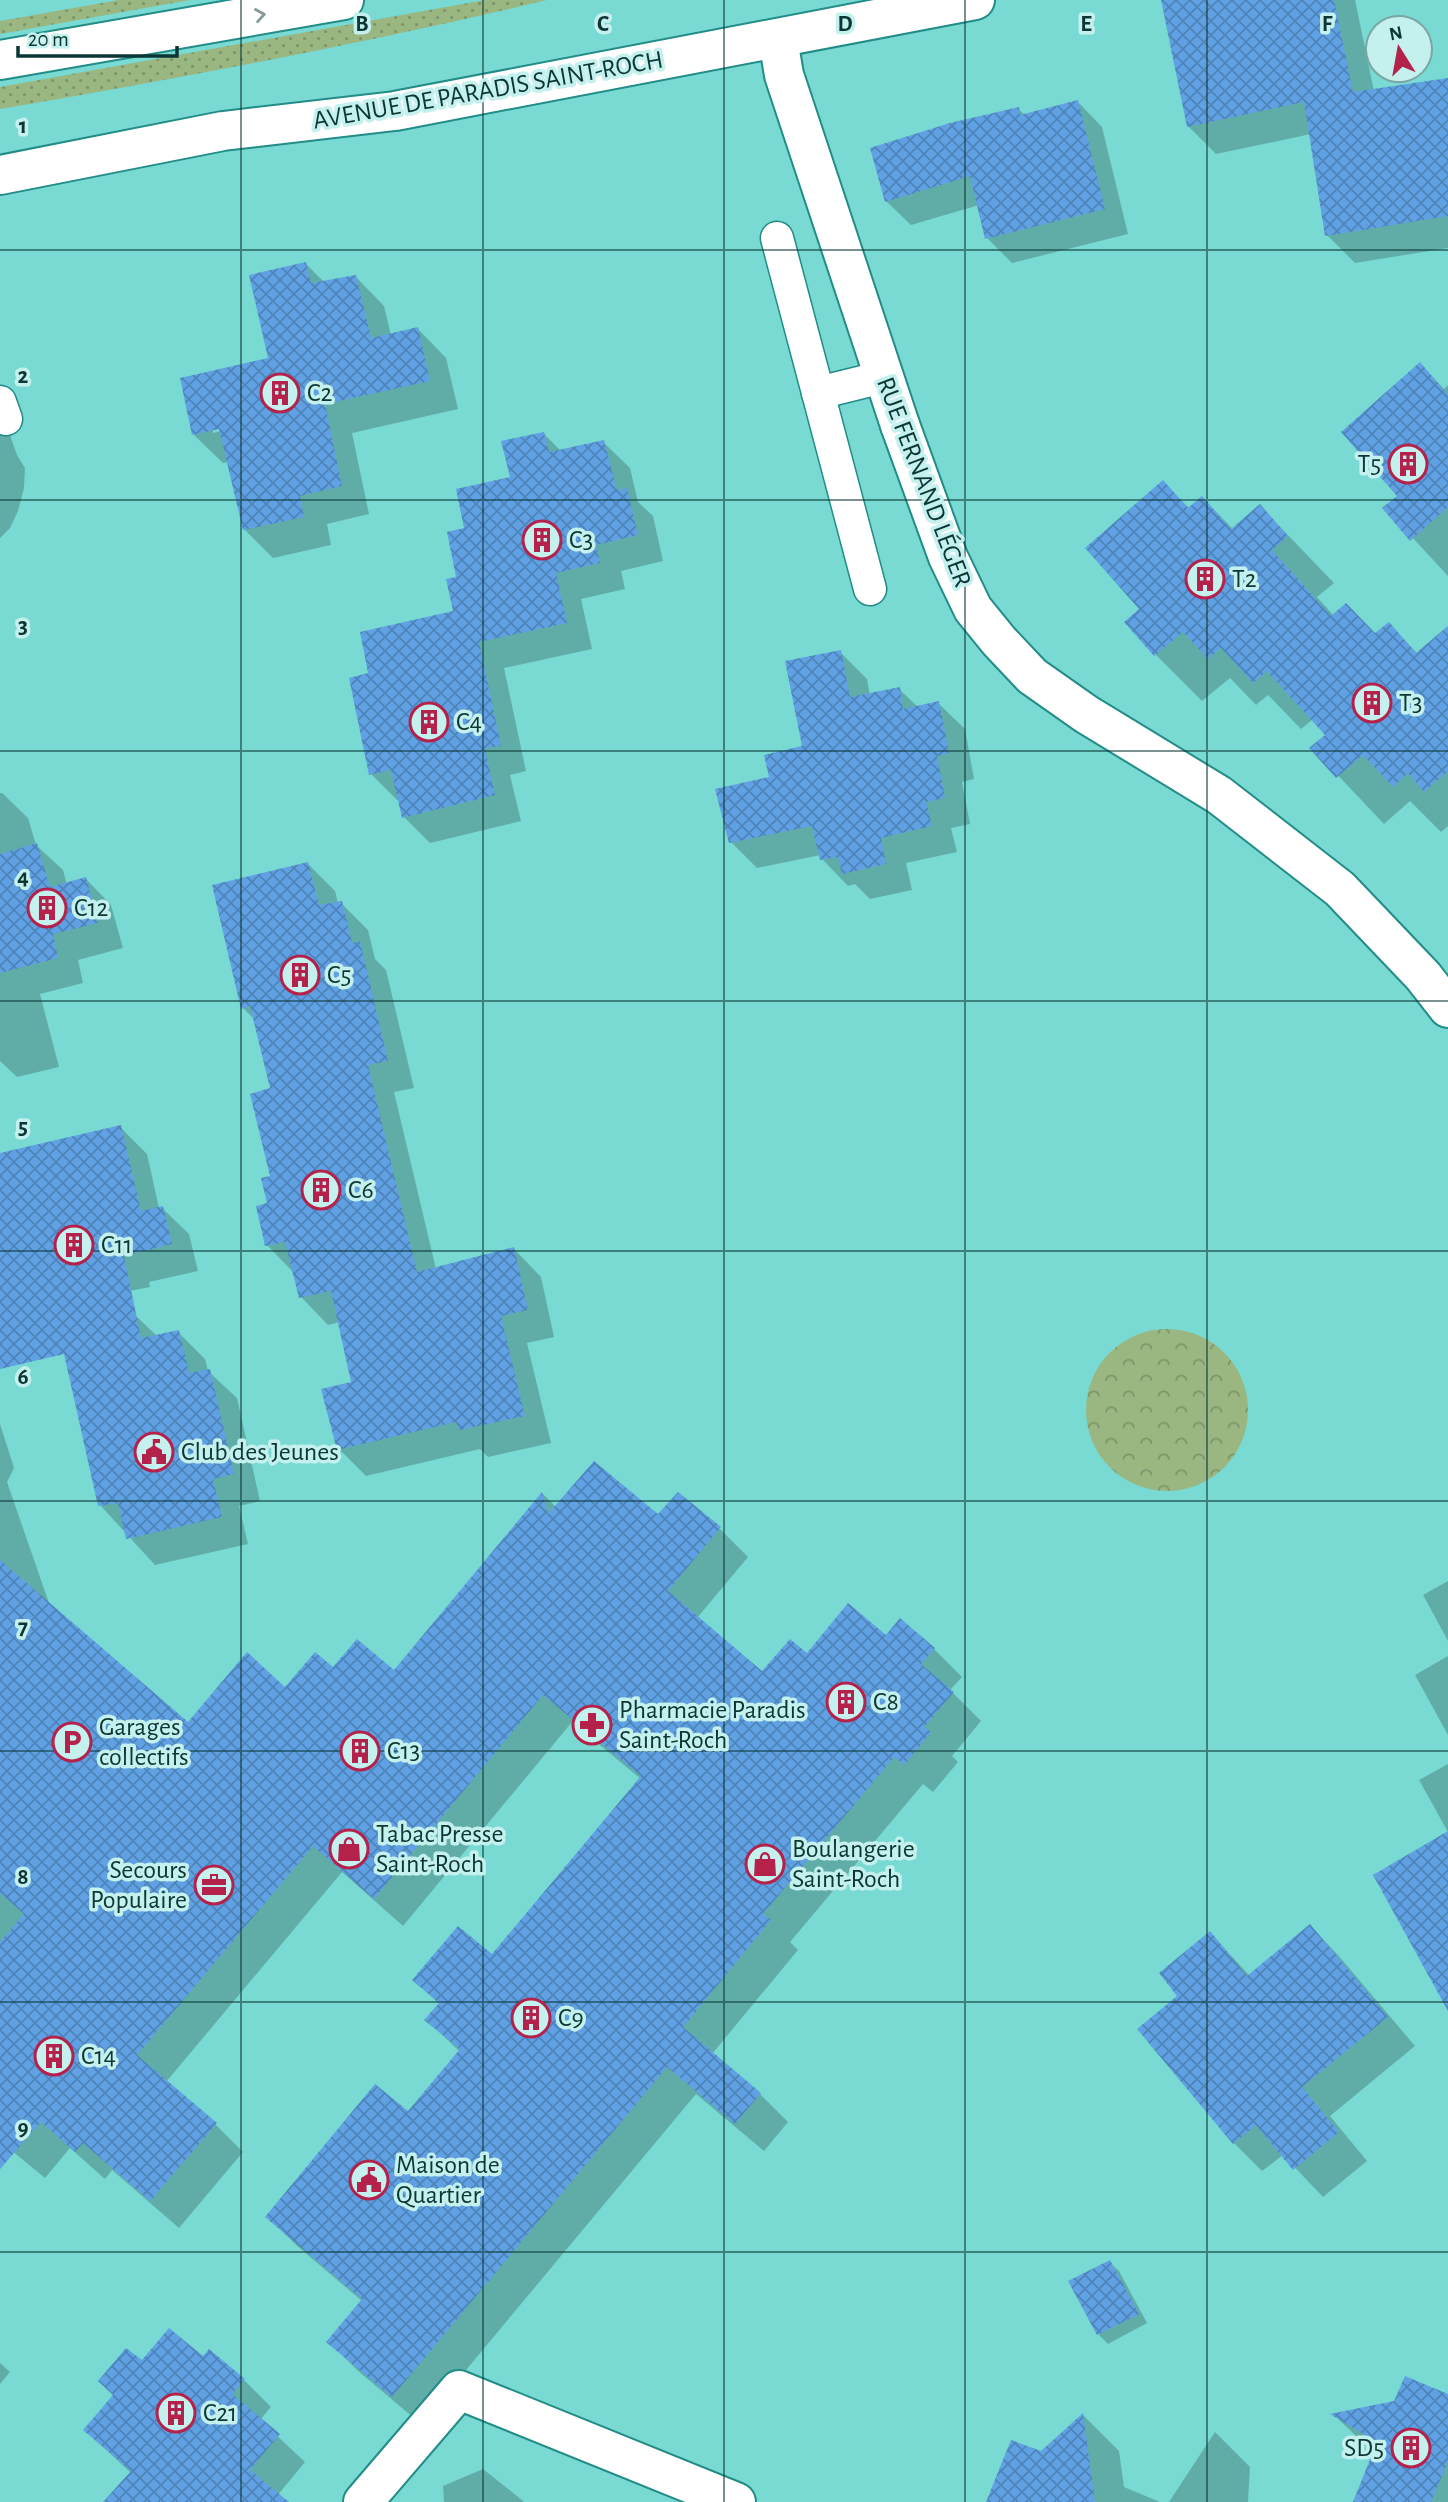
<svg xmlns="http://www.w3.org/2000/svg" width="1448" height="2502" viewBox="0 0 1448 2502" font-family="'Alegreya Sans',sans-serif">
<defs>
<pattern id="grass-dots" width="8" height="8" patternUnits="userSpaceOnUse" patternTransform="scale(1.75)"><rect width="8" height="8" fill="#9ab681"/><path d="M2 2h.1M6 6h.1" fill="none" stroke="#7c956a" stroke-width="1.8" stroke-linecap="round"/></pattern>
<pattern id="park-crowns" width="20" height="18" patternUnits="userSpaceOnUse" patternTransform="scale(1.75)"><rect width="20" height="18" fill="#9ab681"/><path d="M2 6a3 3 0 1 1 6 0M12 15a3 3 0 1 1 6 0" fill="none" stroke="#7c956a"/></pattern>
<pattern id="building-cross-hatch" width="8" height="8" patternUnits="userSpaceOnUse" patternTransform="scale(1.75)"><rect width="8" height="8" fill="#60a1e4"/><path d="M0 0l8 8M0 8l8-8" fill="none" stroke="#4d84ba"/></pattern>
</defs>
<rect width="100%" height="100%" fill="#79d9d3"/>
<g fill="url(#grass-dots)">
<path d="M119 0H190L0 34V21Z"/>
<path d="M485 0H547C366 43 183 78 0 109V87Z"/>
</g>
<circle fill="url(#park-crowns)" cx="1167" cy="1410" r="81"/>
<g fill="#0003" fill-rule="evenodd">
<path d="M1182 0H1355L1374 91 1448 80V248L1355 263 1327 235 1311 134 1216 154 1188 126Z"/>
<path d="M1078 102 1102 127 1128 234 1012 263 987 238 979 205 911 225 886 201 1018 109 1025 115Z"/>
<path d="M306 264 325 283 356 277 384 306 391 335 418 329 446 358 458 409 352 433 369 514 327 524 331 545 273 558 244 529 228 462 223 463 194 435 270 359ZM213 429H228L213 433Z"/>
<path d="M1420 364 1444 389 1448 385V576L1385 508 1400 497Z"/>
<path d="M0 417 10 428 11 438 17 455 25 468 24 488 18 511 10 528 0 538Z"/>
<path d="M544 434 561 451 603 442 630 468 638 502 653 516 663 561 621 571 625 589 581 599 592 649 504 668 526 771 510 775 521 821 430 843 404 817 400 799 397 800 371 774 370 674 455 613 466 529 512 478Z"/>
<path d="M1163 482 1190 509 1202 498 1233 529 1260 506 1334 583 1317 597 1334 616 1376 635 1389 624 1418 654 1448 635V826L1441 832 1410 801 1384 824 1312 748 1327 735 1313 719 1301 729 1268 695 1256 705 1230 678 1202 701 1155 654 1141 609Z"/>
<path d="M840 652 867 679 870 695 899 689 918 707 938 703 965 729 974 779 962 782 970 824 951 828 957 852 906 863 912 890 870 899 855 884 848 886 822 859 821 855 757 868 731 842 771 779 804 747Z"/>
<path d="M0 793H2L28 818 36 845 63 870 67 885 86 879 111 905 123 948 78 960 83 983 40 994 59 1067 17 1077 0 1061Z"/>
<path d="M308 864 335 891 338 903H341L368 930 375 959 386 970 414 1088 394 1092 436 1269 514 1249 541 1277 554 1337 527 1343 551 1443 488 1457 480 1449 366 1476 339 1449 353 1383 340 1322 328 1325 301 1297 294 1273 267 1245 272 1177V1090L255 1020 243 1008Z"/>
<path d="M120 1127 147 1154 159 1208H162L189 1234 198 1271 149 1282 150 1287 83 1300Z"/>
<path d="M135 1315 157 1336 178 1332 205 1359 208 1371 237 1398 260 1501 239 1506 248 1544 155 1565 100 1505Z"/>
<path d="M0 1424 14 1468 7 1482 50 1606 189 1724 333 1669 394 1672 543 1494 556 1507 658 1517 678 1494 720 1529 748 1557 697 1618 763 1674 807 1655 886 1637 934 1649 962 1677 950 1690 981 1721 952 1756 958 1762 933 1792 923 1784 790 1942 798 1950 712 2054 760 2094 788 2122 764 2151 696 2094 421 2424 357 2370 329 2342 362 2301 296 2245 268 2217 409 2113 460 2052 427 2020 440 2005 415 1980 492 1956 641 1779 572 1722 403 1926 342 1872 166 2082 215 2124 243 2152 179 2228 112 2170 105 2179 70 2148 45 2178 0 2141Z"/>
<path d="M1448 1581V1641L1423 1595Z"/>
<path d="M1448 1656V1735L1415 1675Z"/>
<path d="M1448 1764V1832L1419 1780Z"/>
<path d="M1310 1926 1338 1955 1415 2046 1330 2116 1367 2161 1323 2197 1283 2155 1262 2171 1234 2143 1180 1996 1210 1933 1250 1976Z"/>
<path d="M1109 2262 1119 2271 1147 2323 1108 2344 1098 2334Z"/>
<path d="M209 2352 244 2380 271 2407 260 2420 305 2462 277 2496 283 2502H134L131 2473 85 2430 143 2363 203 2358Z"/>
<path d="M0 2363 10 2372 0 2384Z"/>
<path d="M1448 2395V2502H1353L1374 2453 1334 2415Z"/>
<path d="M1083 2415 1119 2451 1124 2487 1160 2502H988Z"/>
<path d="M1215 2432 1250 2467 1248 2502H1169Z"/>
<path d="M483 2469 522 2500 524 2502H444L443 2486Z"/>
</g>
<g fill="url(#building-cross-hatch)">
<path d="M1161 0H1334L1353 92 1448 78V216L1325 236 1304 102 1187 127Z"/>
<path d="M1078 100 1105 209 985 239 970 176 885 202 870 148 950 123 1019 107 1020 115Z"/>
<path d="M306 262 311 283 356 275 371 338 418 327 430 381 325 404 342 486 300 496 304 517 243 530 219 429 192 435 180 378 268 358 249 275Z"/>
<path d="M1420 362 1448 395V507L1410 541 1382 508 1397 496 1341 432Z"/>
<path d="M544 432 549 452 604 440 617 490 627 488 638 535 596 545 600 563 556 573 567 623 479 642 501 745 485 749 495 795 402 818 391 770 369 775 349 678 368 673 360 632 453 611 446 579 456 577 447 532 464 528 456 489 510 477 501 441Z"/>
<path d="M1163 480 1188 508 1202 496 1231 529 1260 504 1288 536 1272 550 1331 616 1346 603 1375 633 1389 622 1416 653 1448 626V771L1424 792 1408 773 1393 787 1363 755 1336 778 1309 748 1325 735 1267 671 1253 683 1221 648 1208 659 1183 632 1154 656 1124 622 1139 609 1085 548Z"/>
<path d="M841 650 850 697 900 687 903 709 939 701 949 753 937 756 945 798 926 802 932 826 881 838 886 864 842 874 838 857 820 860 812 826 729 843 715 789 769 777 764 755 802 746 785 661Z"/>
<path d="M37 843 50 887 86 877 98 923 53 934 58 958 0 973V854Z"/>
<path d="M308 862 319 905 342 901 352 943 360 941 388 1061 368 1065 417 1272 514 1247 528 1310 501 1316 525 1416 459 1430 456 1422 337 1450 321 1389 351 1382 331 1291 299 1298 285 1242 265 1246 256 1206 267 1203 261 1178 270 1176 250 1094 270 1088 250 1006 241 1009 212 885Z"/>
<path d="M121 1125 141 1211 163 1206 172 1244 124 1256 141 1338 179 1330 189 1373 210 1369 234 1474 213 1479 222 1517 126 1539 118 1503 98 1506 64 1354 0 1369V1153Z"/>
<path d="M594 1461 658 1514 678 1492 721 1527 668 1591 762 1671 790 1639 807 1653 848 1603 886 1635 900 1618 935 1648 921 1664 954 1692 924 1727 931 1732 904 1765 894 1757 763 1914 771 1920 683 2027 761 2093 735 2124 667 2067 392 2397 326 2342 362 2299 265 2217 375 2084 408 2111 460 2049 424 2020 439 2003 412 1980 458 1926 492 1954 641 1776 543 1695 374 1899 313 1846 137 2055 217 2123 150 2201 83 2143 75 2152 41 2122 0 2169V1942L24 1914 0 1893V1560L188 1722 247 1652 285 1687 315 1652 333 1667 357 1639 394 1670 542 1492 548 1514Z"/>
<path d="M1448 1831V2011L1373 1875Z"/>
<path d="M1310 1924 1388 2017 1302 2087 1339 2132 1293 2170 1256 2125 1233 2144 1137 2029 1177 1996 1159 1973 1210 1931 1247 1976Z"/>
<path d="M1110 2260 1139 2314 1097 2335 1068 2281Z"/>
<path d="M169 2328 203 2356 209 2349 245 2379 232 2394 280 2434 250 2470 289 2502H103L131 2471 83 2430 113 2395 98 2381 126 2348 142 2360Z"/>
<path d="M1405 2376 1448 2394V2461L1431 2502H1353L1377 2442 1330 2414 1394 2401Z"/>
<path d="M1083 2413 1095 2502H986L1011 2440 1041 2451Z"/>
</g>
<g fill="none" stroke-linecap="round" stroke-linejoin="round">
<defs>
<g id="service">
<path d="M777 238 870 589"/>
<path d="M818 393 883 377"/>
<path d="M0 402 6 419"/>
</g>
<path id="pedestrian" d="M900 425 948 557 973 609 999 641 1032 676 1086 714 1219 795 1340 889 1423 976 1448 1008"/>
<g id="minor">
<path d="M778 39 784 75 900 425"/>
<path d="M0 175 223 131 395 111 975 0"/>
<path d="M363 2502 459 2390 736 2502"/>
</g>
<path id="secondary" d="M0 60 344 0"/>
</defs>
<use href="#service" stroke="#228c87" stroke-width="35"/>
<use href="#pedestrian" stroke="#228c87" stroke-width="42"/>
<use href="#minor" stroke="#228c87" stroke-width="42"/>
<use href="#secondary" stroke="#228c87" stroke-width="42"/>
<use href="#service" stroke="#fff" stroke-width="32"/>
<use href="#pedestrian" stroke="#fff" stroke-width="38"/>
<use href="#minor" stroke="#fff" stroke-width="38"/>
<use href="#secondary" stroke="#fff" stroke-width="38"/>
</g>
<defs><path id="oneway-chevron" d="M-2-3.5L2.5 0L-2 3.5" fill="none" stroke-width="1.6" stroke-linecap="round" stroke-linejoin="round" transform="scale(1.75)"/></defs>
<use stroke="#859a9a" href="#oneway-chevron" transform="translate(260 15) rotate(-10)"/>
<path fill="none" stroke="#0b3634" stroke-width="2" stroke-opacity="0.55" d="M241 0V2502M483 0V2502M724 0V2502M965 0V2502M1207 0V2502M0 250H1448M0 500H1448M0 751H1448M0 1001H1448M0 1251H1448M0 1501H1448M0 1751H1448M0 2002H1448M0 2252H1448"/>
<defs>
<symbol id="building-ring" viewBox="-11 -11 22 22"><circle r="9.5" fill="#c4f0ed" stroke="#b4224c" stroke-width="1.5"/><path d="M-4-6H4V6H1V3H-1V6H-4ZM-2.5-4.3h1.7v1.8h-1.7ZM.8-4.3h1.7v1.8H.8ZM-2.5-1h1.7V.8h-1.7ZM.8-1h1.7V.8H.8Z" fill="#b4224c"/></symbol>
<symbol id="civic-ring" viewBox="-11 -11 22 22"><circle r="9.5" fill="#c4f0ed" stroke="#b4224c" stroke-width="1.5"/><path d="M-.6-6.5H3V-4.5H.6V-3L4-1V1h2V6H-6V1h2V-1L-.6-3ZM-1.2 2.5V6h2.4V2.5Z" fill="#b4224c"/></symbol>
<symbol id="pharmacy-ring" viewBox="-11 -11 22 22"><circle r="9.5" fill="#c4f0ed" stroke="#b4224c" stroke-width="1.5"/><path d="M-2-6h4v4h4v4h-4v4h-4v-4h-4v-4h4Z" fill="#b4224c"/></symbol>
<symbol id="parking-ring" viewBox="-11 -11 22 22"><circle r="9.5" fill="#c4f0ed" stroke="#b4224c" stroke-width="1.5"/><path d="M-3.5-5.5H1a3.5 3.5 0 0 1 0 7H-1V5.5H-3.5ZM-1-3.4V-.6H.8a1.4 1.4 0 0 0 0-2.8Z" fill="#b4224c"/></symbol>
<symbol id="shop-ring" viewBox="-11 -11 22 22"><circle r="9.5" fill="#c4f0ed" stroke="#b4224c" stroke-width="1.5"/><path d="M-5-2.5h2.3a2.7 3.5 0 0 1 5.4 0H5L5.5 6h-11ZM-1.5-2.5h3a1.5 2.3 0 0 0-3 0Z" fill="#b4224c"/></symbol>
<symbol id="office-ring" viewBox="-11 -11 22 22"><circle r="9.5" fill="#c4f0ed" stroke="#b4224c" stroke-width="1.5"/><path d="M-6-3h4V-5.5h4V-3h4V5H-6ZM-1-4.5V-3h2v-1.5ZM-6 0V1H6V0Z" fill="#b4224c"/></symbol>
</defs>
<g fill-rule="evenodd">
<use href="#building-ring" x="258" y="371" width="44" height="44"/>
<use href="#building-ring" x="1386" y="442" width="44" height="44"/>
<use href="#building-ring" x="520" y="518" width="44" height="44"/>
<use href="#building-ring" x="1183" y="557" width="44" height="44"/>
<use href="#building-ring" x="1350" y="681" width="44" height="44"/>
<use href="#building-ring" x="407" y="700" width="44" height="44"/>
<use href="#building-ring" x="25" y="886" width="44" height="44"/>
<use href="#building-ring" x="278" y="953" width="44" height="44"/>
<use href="#building-ring" x="299" y="1168" width="44" height="44"/>
<use href="#building-ring" x="52" y="1223" width="44" height="44"/>
<use href="#civic-ring" x="132" y="1430" width="44" height="44"/>
<use href="#building-ring" x="824" y="1680" width="44" height="44"/>
<use href="#pharmacy-ring" x="570" y="1703" width="44" height="44"/>
<use href="#parking-ring" x="50" y="1720" width="44" height="44"/>
<use href="#building-ring" x="338" y="1729" width="44" height="44"/>
<use href="#shop-ring" x="327" y="1827" width="44" height="44"/>
<use href="#shop-ring" x="743" y="1842" width="44" height="44"/>
<use href="#office-ring" x="192" y="1863" width="44" height="44"/>
<use href="#building-ring" x="509" y="1996" width="44" height="44"/>
<use href="#building-ring" x="32" y="2034" width="44" height="44"/>
<use href="#civic-ring" x="347" y="2158" width="44" height="44"/>
<use href="#building-ring" x="154" y="2391" width="44" height="44"/>
<use href="#building-ring" x="1389" y="2426" width="44" height="44"/>
</g>
<g text-anchor="middle" dominant-baseline="central" stroke-width="7" stroke-linejoin="round" paint-order="stroke">
<g font-size="26" fill="#0b3634" stroke="#c4f0ed">
<text transform="translate(488 90) rotate(-10)">AVENUE DE PARADIS SAINT-ROCH</text>
<text transform="translate(924 482) rotate(69)">RUE FERNAND LÉGER</text>
</g>
<g font-size="26" fill="#0b3634" stroke="#c4f0ed" text-anchor="start">
<text x="307" y="393">C2</text>
<text x="1381" y="464" text-anchor="end">T5</text>
<text x="569" y="540">C3</text>
<text x="1232" y="579">T2</text>
<text x="1399" y="703">T3</text>
<text x="456" y="722">C4</text>
<text x="74" y="908">C12</text>
<text x="327" y="975">C5</text>
<text x="348" y="1190">C6</text>
<text x="101" y="1245">C11</text>
<text x="181" y="1452">Club des Jeunes</text>
<text x="873" y="1702">C8</text>
<text x="619" y="1710">Pharmacie Paradis<tspan x="619" dy="30">Saint-Roch</tspan></text>
<text x="99" y="1727">Garages<tspan x="99" dy="30">collectifs</tspan></text>
<text x="387" y="1751">C13</text>
<text x="376" y="1834">Tabac Presse<tspan x="376" dy="30">Saint-Roch</tspan></text>
<text x="792" y="1849">Boulangerie<tspan x="792" dy="30">Saint-Roch</tspan></text>
<text x="187" y="1870" text-anchor="end">Secours<tspan x="187" dy="30">Populaire</tspan></text>
<text x="558" y="2018">C9</text>
<text x="81" y="2056">C14</text>
<text x="396" y="2165">Maison de<tspan x="396" dy="30">Quartier</tspan></text>
<text x="203" y="2413">C21</text>
<text x="1384" y="2448" text-anchor="end">SD5</text>
</g>
</g>
<g font-size="23" text-anchor="middle" font-weight="bold" fill="#0b3634" stroke="#c4f0ed" stroke-width="7" stroke-linejoin="round" paint-order="stroke">
<text x="362" y="31">B</text>
<text x="603" y="31">C</text>
<text x="845" y="31">D</text>
<text x="1086" y="31">E</text>
<text x="1327" y="31">F</text>
<text x="23" y="133">1</text>
<text x="23" y="383">2</text>
<text x="23" y="633">3</text>
<text x="23" y="884">4</text>
<text x="23" y="1134">5</text>
<text x="23" y="1384">6</text>
<text x="23" y="1634">7</text>
<text x="23" y="1884">8</text>
<text x="23" y="2135">9</text>
</g>
<g transform="translate(1399 49) rotate(349)"><circle r="33" fill="#c4f0ed" stroke="#7aa6a3" stroke-width="2"/>
<path d="M0-5L12 26L0 18L-12 26Z" fill="#b4224c"/>
<text y="-10" font-size="19" font-weight="bold" text-anchor="middle" fill="#0b3634">N</text>
</g>
<path d="M18 46v10h159v-10" fill="none" stroke="#0b3634" stroke-width="3.5"/>
<text x="28" y="46" font-size="21" fill="#0b3634" stroke="#c4f0ed" stroke-width="5" paint-order="stroke">20 m</text>
</svg>
